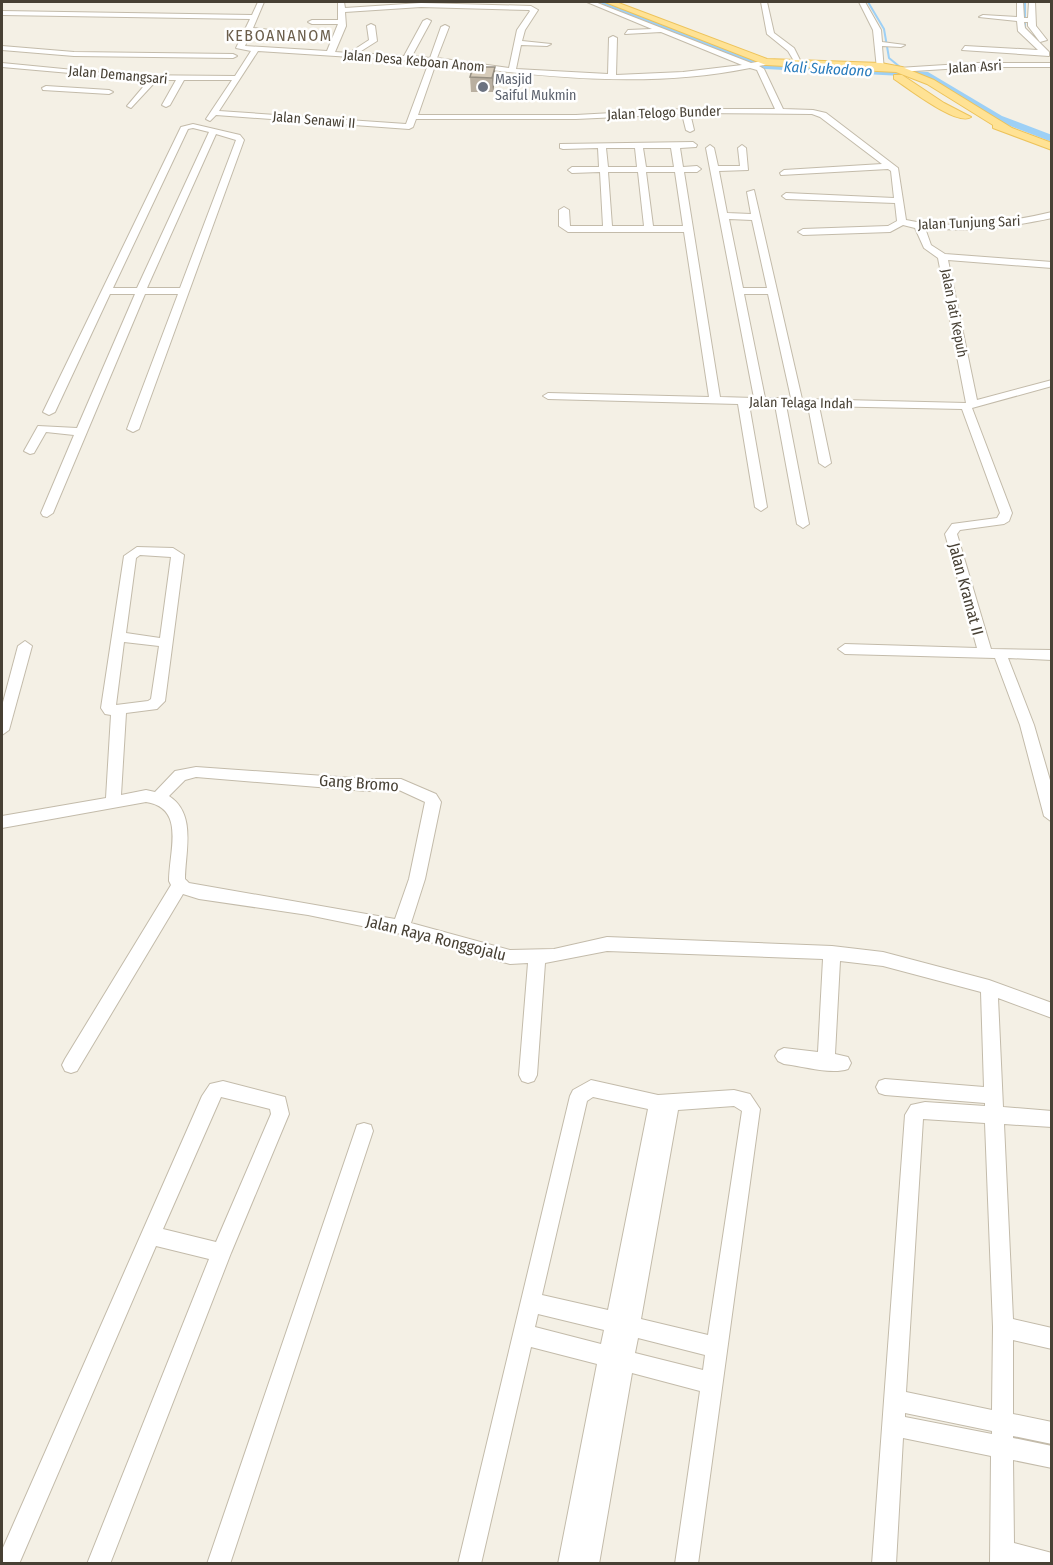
<svg xmlns="http://www.w3.org/2000/svg" width="1053" height="1565" viewBox="0 0 1053 1565" font-family="'Fira Sans Condensed',sans-serif">
<rect width="100%" height="100%" fill="#f4f0e5"/>
<g fill="none" stroke-linecap="round" stroke-linejoin="round">
<g stroke="#9dd0f6" stroke-width="2">
<path d="M868 2 884 29 889 58 900 67 924 74"/>
<path d="M1025 2V29"/>
</g>
<path fill="#9dd0f6" fill-rule="evenodd" d="M597 2H608L767 63 928 72 1002 116 1052 135V142L994 120 922 77 765 69Z"/>
<defs>
<g id="minor">
<path d="M258 2H264L253 28 294 33 290 35 251 32 245 46 327 51 338 24H312L308 22 312 20H338V2H344L345 8 421 3 531 6 538 10 525 30 522 41 551 44 547 46 521 45 516 69 608 74 609 38 613 36 617 38 616 75 683 72 742 65 661 32 625 34 628 30 652 29 587 2H595L751 63 769 60V64L759 66 764 69 783 109 813 110 826 113 898 168 906 220C952 230 1006 223 1052 212V218C1011 227 967 232 925 228L931 245 945 254 1052 262V268L948 260 977 400 1052 380V386L972 408 1012 513 1009 521 1004 524 960 530 957 534 991 649 1052 650V660L1008 658 1034 725 1052 787V822L1044 816 1020 725 995 658 845 654 838 649 845 644 977 648 945 534 952 524 997 518 1000 513 962 409 819 406 831 463 825 467 819 463 808 406 786 405 809 524 803 528 797 524 775 405 749 404 767 507 761 511 755 507 738 404 548 399 543 396 548 393 709 397 684 232H568L559 226V210L564 207 569 210 570 226H603L600 172 572 173 568 170 572 167H599L598 148 563 149 560 148V144L693 142 697 145 696 147 680 148 683 167 697 166 701 169 697 172H684L720 397 754 398 706 148 710 145 714 148 718 166H740L738 148 742 145 746 148 748 170 719 171 727 213 751 214 747 192 754 190 802 399 966 403 938 258 924 248 915 228 903 225 890 232 803 235 798 232 803 229 888 226 897 221 895 203 786 199 782 196 786 193 894 198 891 171 888 169 781 175 780 173 784 170 882 164 820 117 812 114 690 113 694 130 690 132 686 130 682 114 576 119H416L413 127 409 129 216 115 210 121 206 119 232 80H184L170 105 166 107 162 105 176 80H157L131 108 127 106 149 80 2 67V63L125 75 235 76 251 51 236 48 250 19 2 15V11L252 15ZM421 7 529 10 530 11 517 30 509 68 437 58 449 27 445 25 441 27 430 58 412 56 431 21 427 19 423 21 404 56 358 53 377 41 375 26 371 24 367 26 369 40 349 53 335 52 346 26 345 12ZM258 51 429 62 406 124 219 111ZM436 63C539 77 647 89 750 68L757 70 775 109H685L576 115H418ZM606 148H635L637 167H608ZM643 148H671L674 167H646ZM608 172H638L644 226H612ZM646 172H675L683 226H653ZM729 219 752 220 767 288H743ZM744 294H768L791 398H765Z"/>
<path d="M761 2H767L774 33 794 48 803 66H797L788 51 767 34Z"/>
<path d="M859 2H865L881 30 882 42 905 45 901 47 882 46 884 71 877 69 873 30Z"/>
<path d="M1017 2H1023L1024 18H1028L1029 2H1035L1036 26 1047 40 1040 42 1028 26V22H1024L1025 28 1049 52V56L962 50 965 46 1038 50 1018 31 1017 21 979 17 983 15 1017 17Z"/>
<path d="M2 46 74 52 233 54 237 56 233 58 74 56 2 50Z"/>
<path d="M977 63H1052V67H977L898 72 894 70 898 68Z"/>
<path d="M46 86 109 90 113 92 109 94 43 90 42 88Z"/>
<path d="M193 124 240 135 244 140 139 429 133 432 127 429 178 294H145L53 513 47 517 43 516 41 513 74 435 46 432 34 453 30 454 24 451 38 426 77 428 135 294H110L55 412 49 415 43 412 181 127ZM193 128 209 132 137 288H113L188 129ZM216 134 236 140 180 288H147Z"/>
<path d="M137 547 173 548 184 555 165 701 157 709 126 713 121 795 146 790 155 792 175 771 196 767 367 779H401L436 794 441 802 425 879 411 923 510 950 554 949 607 937 832 946 883 952 989 980 1052 1003V1018L998 998 1003 1107 1052 1111V1127L1004 1124 1013 1319 1052 1328V1349L1013 1340V1414L1052 1422V1444L1013 1436V1438L1052 1446V1468L1013 1460 1014 1543 1052 1553V1564H990L991 1456 903 1438 896 1564H872L905 1115 911 1105 925 1102 985 1106V1103L885 1095 879 1093 876 1087 879 1081 885 1079 984 1087 981 992 883 966 840 961 835 1054 848 1057 851 1063 848 1069C831 1075 803 1066 784 1064L778 1061 775 1056 778 1051 784 1048 818 1052 823 959 607 951 545 963 537 1075 534 1081 528 1083 522 1081 519 1075 528 963 510 964 401 934 308 915 199 899 183 894 77 1071 71 1073 65 1071 62 1065 65 1059 171 885 169 881C169 851 186 808 146 802L2 828V816L106 798 111 715 105 714 101 708 124 556ZM140 555 171 557 160 638 126 633 136 558ZM124 642 159 646 151 699 148 701 116 705ZM196 777 367 791 399 790 425 802 409 879 395 919 189 883 185 879C185 852 197 814 169 796L185 780ZM923 1119 985 1123 993 1327 992 1410 906 1392ZM905 1413 992 1431V1434L905 1417Z"/>
<path d="M25 641 32 646 9 730 2 735V706L18 646Z"/>
<path d="M591 1080 658 1095 734 1090 750 1094 760 1109 698 1564H675L700 1391 632 1373 599 1564H558L597 1364 531 1347 481 1564H458L570 1096 573 1090ZM593 1097 648 1109 608 1310 542 1295 587 1101ZM734 1106 742 1111 708 1335 641 1319 678 1110ZM538 1314 604 1330 601 1344 535 1327ZM638 1338 705 1355 703 1370 635 1353Z"/>
<path d="M223 1081 285 1097 289 1114 231 1253 110 1564H87L209 1259 156 1246 19 1564H2V1550L202 1096 210 1084ZM221 1097 270 1109 271 1114 216 1242 163 1229Z"/>
<path d="M364 1123 371 1125 373 1131 230 1564H207L355 1131 357 1125Z"/>
</g>
<g id="major">
<path d="M605 2H616L767 59 881 63 902 67 934 80 1012 128 1052 143V150L993 128V125L927 84 896 72 766 65Z"/>
<path d="M894 75H902L944 103 971 117C958 127 908 88 894 79Z"/>
</g>
</defs>
<use href="#minor" stroke="#c3bbaa" stroke-width="2"/>
<use href="#major" stroke="#edc35b" stroke-width="2"/>
<use href="#minor" fill="#fff" fill-rule="evenodd"/>
<use href="#major" fill="#ffe294" fill-rule="evenodd"/>
</g>
<path fill="#b9afa0" d="M495 67V81L493 92H471L470 77Z"/>
<path fill="#968f82" d="M495 67V81L493 92 492 78Z"/>
<path fill="#d7ccba" stroke="#968f82" stroke-width="1.5" d="M473 67H495L492 78 470 77Z"/>
<circle fill="#6b7280" stroke="#fff" stroke-width="2" cx="483" cy="87" r="6"/>
<g text-anchor="middle" dominant-baseline="central" stroke-width="5" stroke-linejoin="round" paint-order="stroke">
<g font-size="14" fill="#474034" stroke="#fff">
<text transform="translate(414 61) rotate(5)">Jalan Desa Keboan Anom</text>
<text transform="translate(975 67) rotate(-3)">Jalan Asri</text>
<text transform="translate(118 75) rotate(5)">Jalan Demangsari</text>
<text transform="translate(664 113) rotate(-2)">Jalan Telogo Bunder</text>
<text transform="translate(314 120) rotate(5)">Jalan Senawi II</text>
<text transform="translate(969 223) rotate(-2)">Jalan Tunjung Sari</text>
<text transform="translate(954 313) rotate(79)">Jalan Jati Kepuh</text>
<text transform="translate(801 403) rotate(1)">Jalan Telaga Indah</text>
</g>
<g font-size="14" fill="#5b616d" stroke="#fff" text-anchor="start">
<text x="495" y="79">Masjid<tspan x="495" dy="16">Saiful Mukmin</tspan></text>
</g>
<g font-size="15" font-style="italic" fill="#257abc" stroke="#fff">
<text transform="translate(828 69) rotate(3)">Kali Sukodono</text>
</g>
<g font-size="16" letter-spacing="1.5" fill="#6b5e4b" stroke="#fff">
<text x="279" y="35">KEBOANANOM</text>
</g>
<g font-size="16" fill="#474034" stroke="#fff">
<text transform="translate(966 589) rotate(75)">Jalan Kramat II</text>
<text transform="translate(359 783) rotate(4)">Gang Bromo</text>
<text transform="translate(436 938) rotate(14)">Jalan Raya Ronggojalu</text>
</g>
</g>
<rect width="1053" height="1565" fill="none" stroke="#474034" stroke-width="6"/>
</svg>
